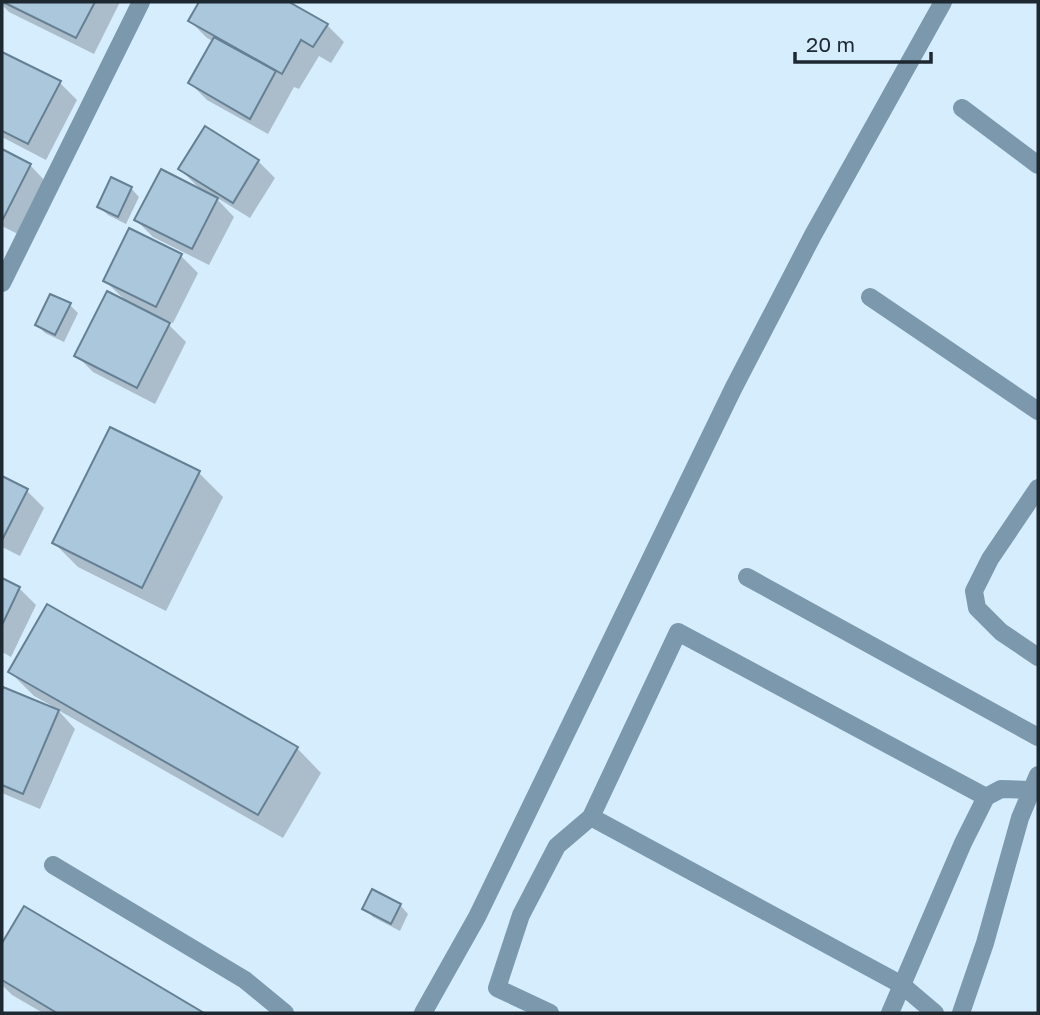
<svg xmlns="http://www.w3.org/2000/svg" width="1040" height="1015" viewBox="0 0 1040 1015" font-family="'Golos Text',sans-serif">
<rect width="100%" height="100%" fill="#d6edfe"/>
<g fill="#0003">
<path d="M2 2H120L94 54 9 12 2 5Z"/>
<path d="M201 2H285L327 25 344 42 331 63 319 56 299 89 294 87 268 134 207 100 190 83 213 41 207 38 190 21Z"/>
<path d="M2 54 60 83 77 100 46 160 2 137Z"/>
<path d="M205 128 258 161 275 178 250 218 219 199 218 200 234 217 209 265 153 237 136 220 202 191 180 169Z"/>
<path d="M2 151 30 165 47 183 20 235 2 226Z"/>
<path d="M131 188 139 197 126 224 108 215 99 207Z"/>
<path d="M181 256 198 273 173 323 163 319 186 342 155 404 93 372 76 355 126 301 105 281Z"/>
<path d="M70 305 78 313 64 342 45 333 37 325Z"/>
<path d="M199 473 223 497 166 611 78 567 54 543Z"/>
<path d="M2 478 27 491 44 508 20 556 2 547Z"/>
<path d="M2 580 19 588 36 605 11 657 2 652Z"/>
<path d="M10 672 297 748 321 773 283 838 58 710 75 729 40 809 2 793V695L4 689 51 709 52 706 34 696Z"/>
<path d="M400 905 408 914 400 931 373 917 365 909Z"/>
<path d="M24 909 201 1013H43L12 995 2 985V946Z"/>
</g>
<g fill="#aac7dc" stroke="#657f93" stroke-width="2">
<path d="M3 2H95L76 38Z"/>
<path d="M199 2H289L328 24 313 47 301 40 282 74 188 21Z"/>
<path d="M214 37 276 71 250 119 188 83Z"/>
<path d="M2 52 61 81 28 144 2 131Z"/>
<path d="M205 126 259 160 233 203 178 169Z"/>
<path d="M2 149 31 164 3 219H2Z"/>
<path d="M161 169 218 198 192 249 134 220Z"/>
<path d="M111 177 132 187 118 217 97 207Z"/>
<path d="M129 228 182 254 156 307 103 281Z"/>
<path d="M107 291 170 323 137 388 74 356Z"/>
<path d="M50 294 71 303 55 335 35 325Z"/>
<path d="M110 427 200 471 142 588 52 543Z"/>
<path d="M2 476 28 489 2 540Z"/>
<path d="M2 578 20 587 2 625Z"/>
<path d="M47 604 298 747 258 815 8 672Z"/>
<path d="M3 687 59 710 23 794 2 785V690Z"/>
<path d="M372 889 401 904 391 924 362 909Z"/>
<path d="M24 906 204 1013H57L2 980V943Z"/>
</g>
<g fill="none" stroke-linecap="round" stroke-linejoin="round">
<g stroke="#7c98ad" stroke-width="18">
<path d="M962 108 1038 165"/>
<path d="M2 283 141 2"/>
<path d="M870 297 1038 411"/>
<path d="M1038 488 990 559 974 591 977 608 1001 632 1038 657"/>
<path d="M747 577 1038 737"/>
<path d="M591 817 678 632 986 797"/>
<path d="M53 865 245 980 285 1013"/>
<path d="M423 1013 477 917 733 389 813 235 943 2"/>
<path d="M550 1013 497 988 521 915 557 846 591 817 902 985 935 1013"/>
<path d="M890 1013 963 843 986 797 1001 789 1032 790"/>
<path d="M961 1013 985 943 1020 818 1038 775"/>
</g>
</g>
<rect width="1040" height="1015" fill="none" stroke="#1d2830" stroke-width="7"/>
<path d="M795 52v10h136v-10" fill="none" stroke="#1d2830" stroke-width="3.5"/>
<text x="806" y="52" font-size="21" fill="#1d2830" stroke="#d6edfe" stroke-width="5" paint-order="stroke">20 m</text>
</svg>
